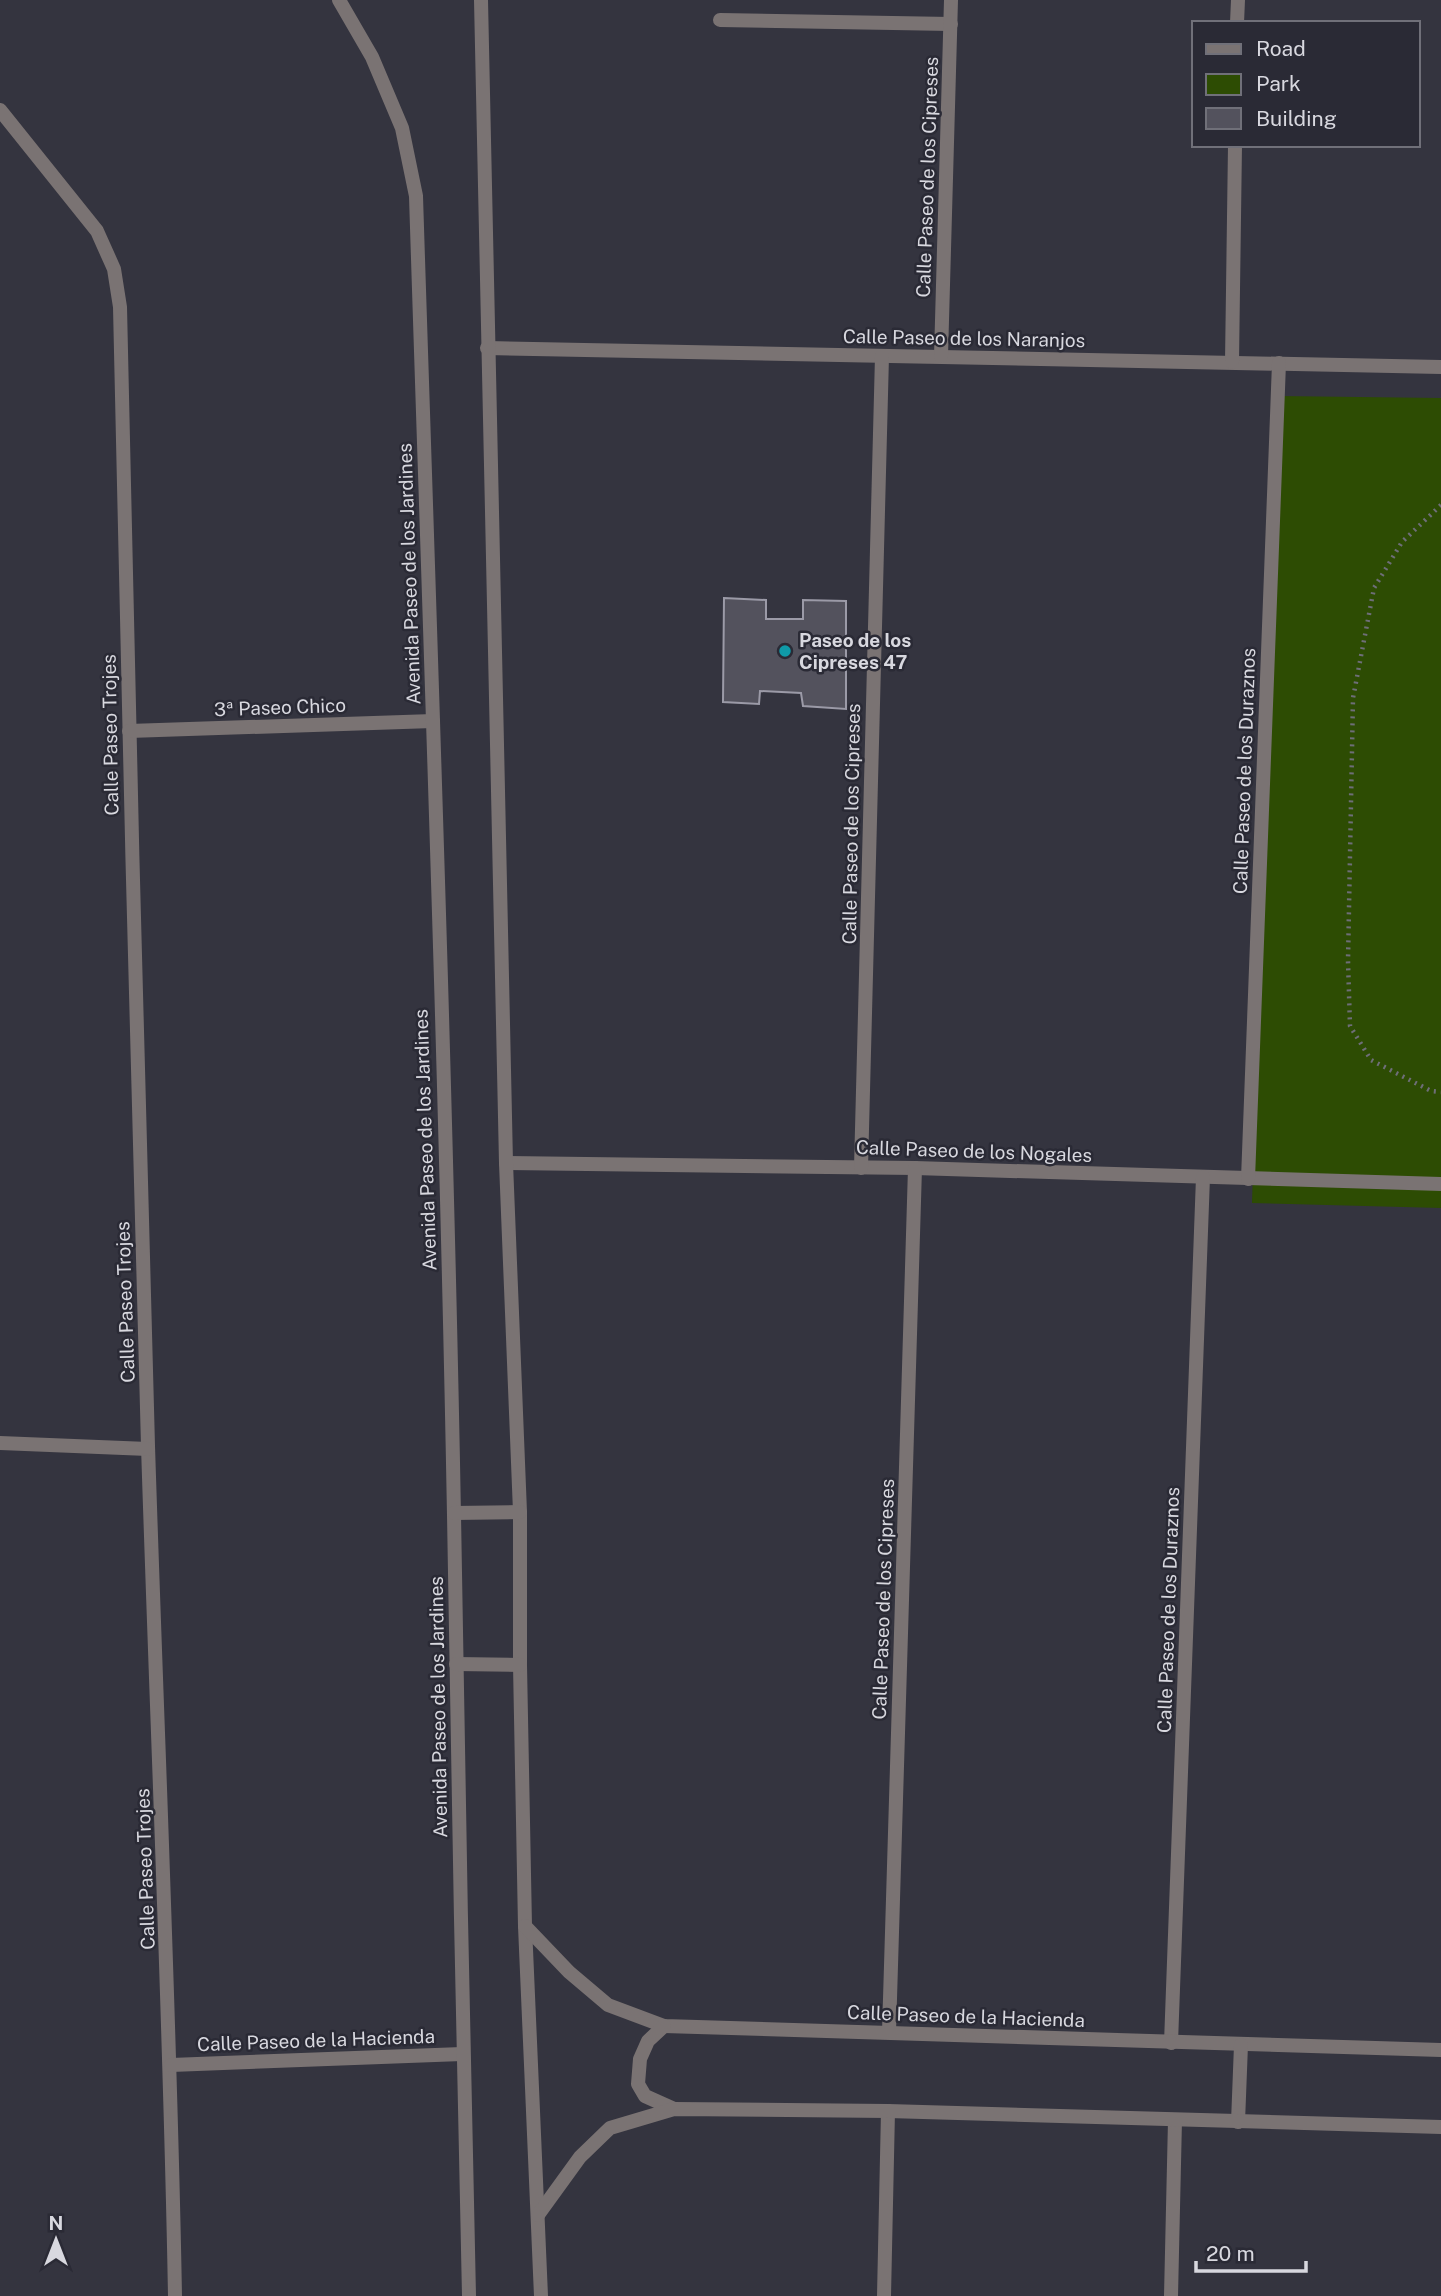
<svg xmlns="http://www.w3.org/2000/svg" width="1441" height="2296" viewBox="0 0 1441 2296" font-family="'Public Sans',sans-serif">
<rect width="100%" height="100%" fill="#34343f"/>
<path fill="#2d4c03" d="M1277 396 1441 398V1208L1252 1203Z"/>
<path fill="#53525d" stroke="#9b9aa7" stroke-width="2" d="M724 598 766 600V619H803V600L846 601V709L803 706 801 693 760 691 759 704 723 702Z"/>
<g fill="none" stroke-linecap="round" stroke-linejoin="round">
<path stroke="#6e6e78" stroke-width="4.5" stroke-dasharray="2 5" stroke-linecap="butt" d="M1441 505 1402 542 1374 588 1353 698 1348 961 1350 1026 1371 1060 1431 1091 1441 1092"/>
<g stroke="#7a7373" stroke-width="14">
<path d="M720 20 951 24"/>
<path d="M1237 23 1238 0"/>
<path d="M0 110 97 231 114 269 120 307C128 687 137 1066 148 1446 157 1730 170 2013 175 2296"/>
<path d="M487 348 1441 367"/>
<path d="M941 356 951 0"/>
<path d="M1232 362 1235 145"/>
<path d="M129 731 433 721"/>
<path d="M506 1163 915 1168 1441 1184"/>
<path d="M861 1168 882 356"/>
<path d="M1248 1179 1279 363"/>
<path d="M0 1443 148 1449"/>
<path d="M889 2032 915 1168"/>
<path d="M1171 2043 1203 1177"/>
<path d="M171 2065 462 2054"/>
<path d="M884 2296 888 2111"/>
<path d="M1171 2296 1175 2120"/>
</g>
<g stroke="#7a7373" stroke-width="14">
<path d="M339 0 372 57 402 128 416 196C430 636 446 1075 454 1515 459 1775 462 2036 469 2296"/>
<path d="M481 0 506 1163 520 1512V1665L525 1926 541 2296"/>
<path d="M454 1513 520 1512"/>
<path d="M456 1664 520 1665"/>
<path d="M525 1926 569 1972 608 2005 664 2026 1441 2050"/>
<path d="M664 2026 648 2041 640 2059 638 2084 645 2096 674 2109"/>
<path d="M1238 2122 1241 2045"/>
<path d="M538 2215 580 2157 610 2128 674 2109 888 2111 1441 2127"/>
</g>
</g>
<circle fill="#0f9aa8" stroke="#2a2a35" stroke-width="2.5" cx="785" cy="651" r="7"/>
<g text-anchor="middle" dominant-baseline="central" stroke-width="5" stroke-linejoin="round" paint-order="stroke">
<g font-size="19" fill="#d8d8df" stroke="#2a2a35">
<text transform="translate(927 177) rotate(-88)">Calle Paseo de los Cipreses</text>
<text transform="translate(964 338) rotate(1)">Calle Paseo de los Naranjos</text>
<text transform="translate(409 574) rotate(-92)">Avenida Paseo de los Jardines</text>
<text transform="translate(280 707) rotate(-2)">3ª Paseo Chico</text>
<text transform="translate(110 735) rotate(-91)">Calle Paseo Trojes</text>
<text transform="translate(1244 771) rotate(-88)">Calle Paseo de los Duraznos</text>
<text transform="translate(851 824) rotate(-89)">Calle Paseo de los Cipreses</text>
<text transform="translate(425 1140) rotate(-92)">Avenida Paseo de los Jardines</text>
<text transform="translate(974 1151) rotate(2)">Calle Paseo de los Nogales</text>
<text transform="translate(125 1302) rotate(-92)">Calle Paseo Trojes</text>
<text transform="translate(883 1599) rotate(-88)">Calle Paseo de los Cipreses</text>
<text transform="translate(1168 1610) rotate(-88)">Calle Paseo de los Duraznos</text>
<text transform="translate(438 1707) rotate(-91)">Avenida Paseo de los Jardines</text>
<text transform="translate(145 1869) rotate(-92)">Calle Paseo Trojes</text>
<text transform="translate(966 2016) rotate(2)">Calle Paseo de la Hacienda</text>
<text transform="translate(316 2040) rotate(-2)">Calle Paseo de la Hacienda</text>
</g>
<g font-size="19" font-weight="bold" fill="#d8d8df" stroke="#2a2a35" text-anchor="start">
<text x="799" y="640">Paseo de los<tspan x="799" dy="22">Cipreses 47</tspan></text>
</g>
</g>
<rect x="1192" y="21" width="228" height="126" fill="#2a2a35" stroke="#707079" stroke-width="2"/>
<rect x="1206" y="44" width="35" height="10" fill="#7a7373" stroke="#707079" stroke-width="2"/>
<text x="1256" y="56" font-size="21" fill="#d8d8df">Road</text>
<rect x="1206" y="74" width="35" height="21" fill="#2d4c03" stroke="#707079" stroke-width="2"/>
<text x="1256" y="91" font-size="21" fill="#d8d8df">Park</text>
<rect x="1206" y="108" width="35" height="21" fill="#53525d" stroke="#707079" stroke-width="2"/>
<text x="1256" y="126" font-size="21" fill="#d8d8df">Building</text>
<g transform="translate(56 2240)" stroke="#2a2a35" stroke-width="5" paint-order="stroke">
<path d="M0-5L12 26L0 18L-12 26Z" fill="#d8d8df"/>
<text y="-10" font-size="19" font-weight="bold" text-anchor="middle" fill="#d8d8df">N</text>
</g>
<path d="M1196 2261v10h110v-10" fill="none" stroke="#d8d8df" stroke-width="3.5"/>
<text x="1206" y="2261" font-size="21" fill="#d8d8df" stroke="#2a2a35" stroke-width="5" paint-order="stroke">20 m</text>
</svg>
